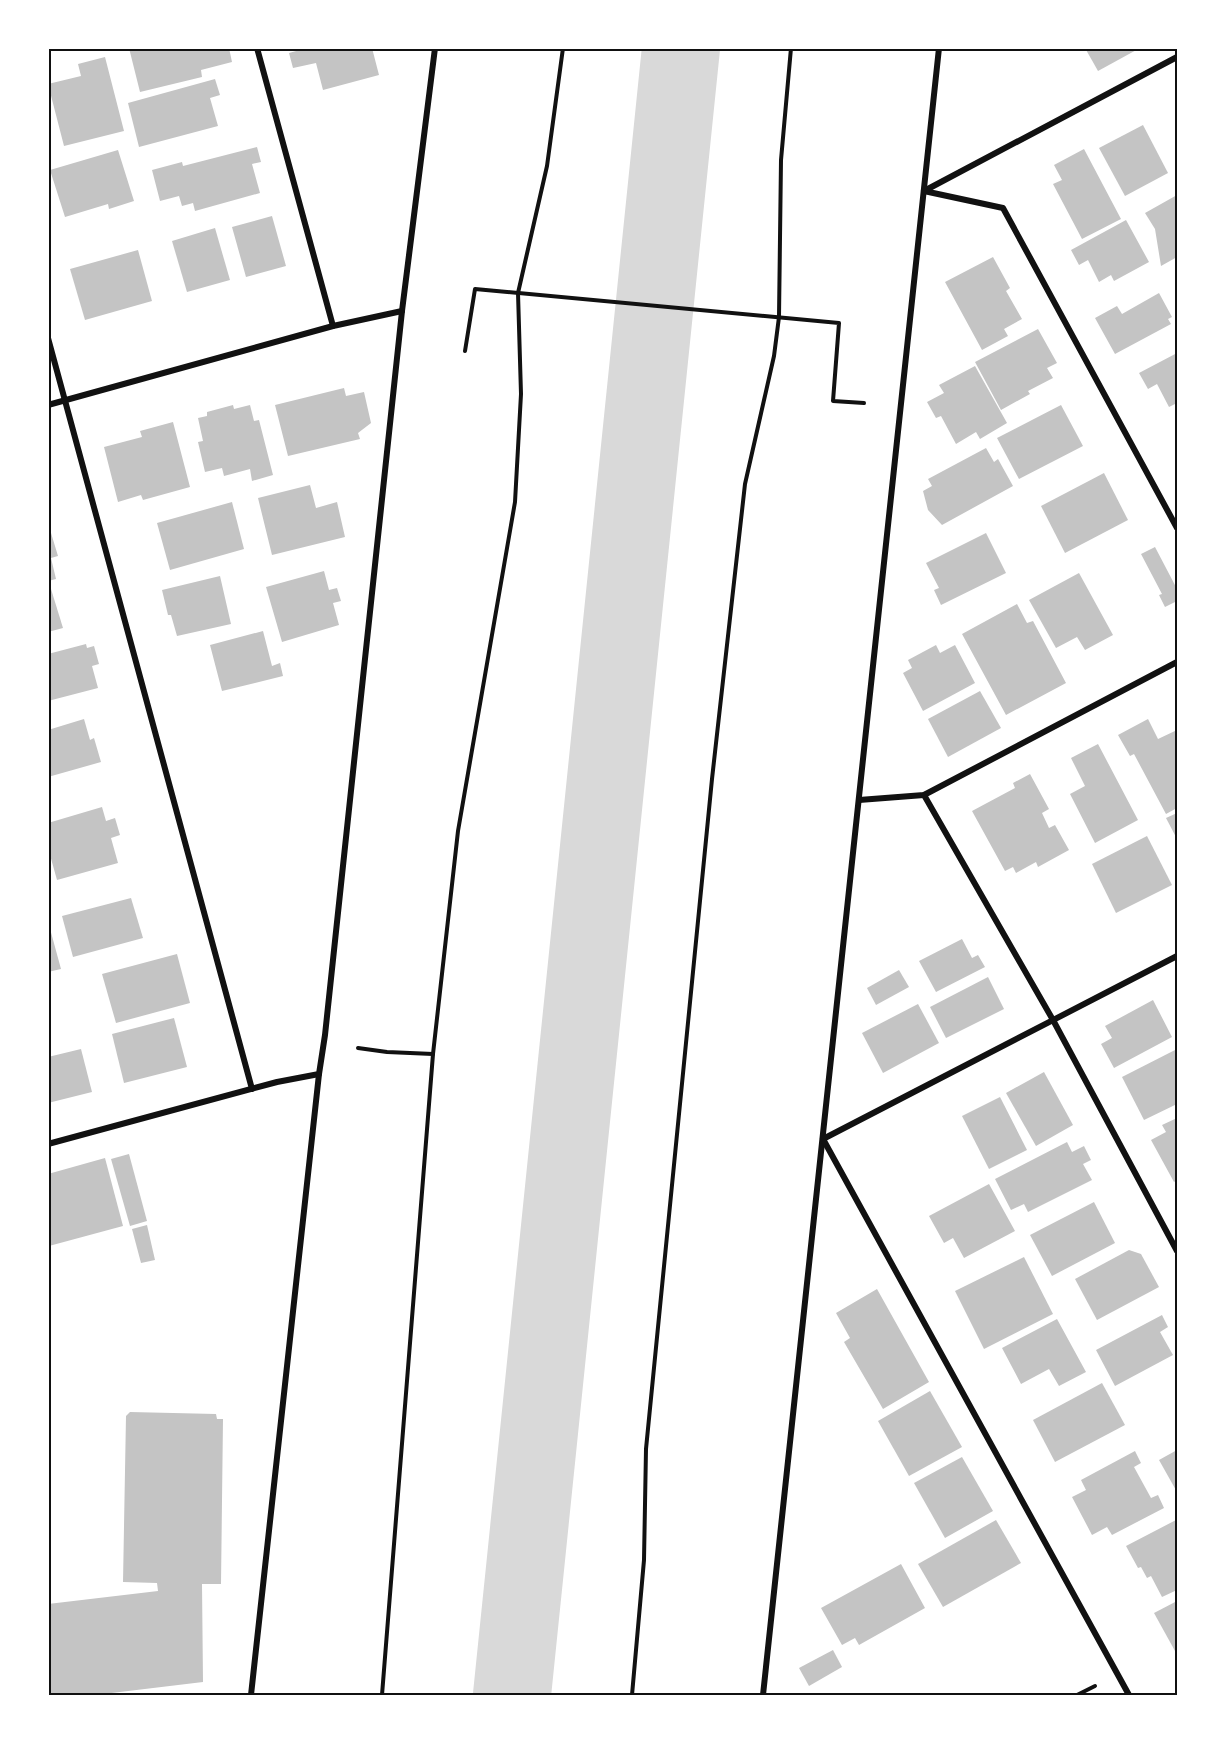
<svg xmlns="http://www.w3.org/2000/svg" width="1225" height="1743" viewBox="0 0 1225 1743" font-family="'Titillium Web',sans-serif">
<rect width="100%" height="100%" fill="#fff"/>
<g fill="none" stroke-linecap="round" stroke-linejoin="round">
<path stroke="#d9d9d9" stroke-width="78" d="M512 1695 681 48"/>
</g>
<g fill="#c4c4c4">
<path d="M129 48H229L232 62 201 70 202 77 140 92Z"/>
<path d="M307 48H372L379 75 323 90 316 63 293 68 289 53Z"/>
<path d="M1085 48H1140L1098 71Z"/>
<path d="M105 57 124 131 64 146 48 84 81 76 78 64Z"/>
<path d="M215 79 220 95 210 98 218 126 139 147 128 103Z"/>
<path d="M1143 125 1168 173 1125 196 1099 148Z"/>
<path d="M257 147 261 162 252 164 260 193 195 211 193 203 182 206 179 196 160 201 152 170 182 162 183 166Z"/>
<path d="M1084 149 1121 219 1082 239 1053 184 1062 180 1054 165Z"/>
<path d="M118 150 134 201 109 209 108 204 65 217 50 170Z"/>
<path d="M1177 195V257L1161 266 1155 229 1145 213Z"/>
<path d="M272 216 286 266 246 277 232 227Z"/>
<path d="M1126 220 1149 262 1114 281 1111 275 1099 282 1088 260 1079 265 1071 250Z"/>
<path d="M215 228 230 280 187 292 172 241Z"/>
<path d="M138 250 152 301 85 320 70 269Z"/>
<path d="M993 257 1010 288 1006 291 1022 319 1004 329 1008 336 982 350 945 282Z"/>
<path d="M1159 293 1172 317 1168 319 1171 324 1115 354 1095 318 1117 306 1122 314Z"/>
<path d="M1038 329 1057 363 1047 368 1053 378 1028 391 1030 394 1001 410 975 362Z"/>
<path d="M1177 353V403L1169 407 1157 384 1148 389 1139 373Z"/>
<path d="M975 366 1007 423 980 439 976 432 956 444 941 416 936 418 927 402 944 393 939 385Z"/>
<path d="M344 388 346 396 364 392 371 423 358 433 360 439 288 456 275 405Z"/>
<path d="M233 405 234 409 250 405 254 421 259 420 273 475 252 481 250 469 224 476 222 468 205 472 198 442 203 441 198 418 207 416V412Z"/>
<path d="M1061 405 1083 446 1019 479 997 438Z"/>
<path d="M173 422 190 487 143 500 141 495 118 502 104 447 142 437 140 431Z"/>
<path d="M986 448 994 462 998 459 1013 486 942 525 928 510 923 491 932 486 928 479Z"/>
<path d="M1104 473 1128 520 1065 553 1041 506Z"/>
<path d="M310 485 316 508 337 502 345 537 272 555 258 498Z"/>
<path d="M232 502 244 549 170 570 157 523Z"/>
<path d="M48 523 58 556 51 558 56 579 48 581Z"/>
<path d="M986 533 1006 573 941 605 934 590 939 588 926 563Z"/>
<path d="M1155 547 1177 589V601L1165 607 1159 595 1162 594 1141 554Z"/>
<path d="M324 571 329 590 337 588 341 601 333 603 339 625 282 642 266 587Z"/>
<path d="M1079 573 1113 635 1085 650 1077 637 1056 648 1029 600Z"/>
<path d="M220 576 231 624 177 636 171 615H168L162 590Z"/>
<path d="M51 589 63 628 48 632V590Z"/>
<path d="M1017 604 1027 623 1033 621 1066 683 1006 715 962 634Z"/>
<path d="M263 631 272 666 280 663 283 676 222 691 210 645Z"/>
<path d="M86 644 87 648 94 646 99 664 92 666 98 688 48 701V654Z"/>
<path d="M936 645 940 653 955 645 975 683 923 711 903 673 912 668 908 660Z"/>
<path d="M980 691 1001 728 948 757 928 719Z"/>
<path d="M84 719 90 740 94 738 101 762 48 777V730Z"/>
<path d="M1148 719 1158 739 1177 730V808L1166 814 1134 754 1130 756 1118 735Z"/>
<path d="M1098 744 1138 820 1095 843 1070 794 1085 786 1071 758Z"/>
<path d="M1030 774 1049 809 1042 813 1049 828 1055 825 1069 850 1038 867 1036 862 1016 873 1013 867 1005 871 972 811 1015 788 1013 783Z"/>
<path d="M102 807 106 821 115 818 120 835 111 838 118 863 57 880 50 855 48 856V823Z"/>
<path d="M1177 813V839L1166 818Z"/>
<path d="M1147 836 1172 885 1116 913 1092 864Z"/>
<path d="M131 898 143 938 73 957 62 916Z"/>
<path d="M49 925 61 969 48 972V926Z"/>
<path d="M962 939 972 958 978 955 985 967 936 992 919 961Z"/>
<path d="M177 954 190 1003 116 1023 102 974Z"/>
<path d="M899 970 909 987 876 1005 867 988Z"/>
<path d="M988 977 1004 1009 946 1038 930 1007Z"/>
<path d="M1153 1000 1172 1037 1114 1068 1101 1044 1112 1038 1105 1026Z"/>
<path d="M918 1004 939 1043 883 1073 862 1033Z"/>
<path d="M174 1018 187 1067 124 1083 112 1034Z"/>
<path d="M81 1049 92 1092 48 1103V1057Z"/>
<path d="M1177 1049V1104L1144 1120 1122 1077Z"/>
<path d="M1044 1072 1073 1125 1036 1146 1006 1093Z"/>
<path d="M1000 1097 1027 1150 989 1169 962 1116Z"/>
<path d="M1177 1118V1180L1174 1182 1151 1140 1166 1132 1162 1125Z"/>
<path d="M1067 1142 1072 1152 1084 1146 1091 1160 1083 1164 1092 1180 1028 1212 1024 1204 1011 1210 995 1179Z"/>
<path d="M129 1154 147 1221 130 1226 111 1159Z"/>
<path d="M105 1158 123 1226 49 1246 48 1174Z"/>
<path d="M989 1184 1015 1231 964 1258 953 1238 944 1243 929 1216Z"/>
<path d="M1094 1202 1115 1243 1052 1276 1030 1235Z"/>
<path d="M147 1225 155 1260 141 1263 132 1229Z"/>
<path d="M1129 1250 1141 1254 1159 1287 1097 1320 1075 1279Z"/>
<path d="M1024 1257 1053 1314 984 1349 955 1291Z"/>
<path d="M877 1289 929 1382 883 1409 844 1342 850 1338 836 1313Z"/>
<path d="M1162 1315 1168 1327 1160 1332 1173 1355 1115 1386 1096 1350Z"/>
<path d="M1057 1319 1086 1372 1059 1386 1049 1369 1021 1384 1002 1348Z"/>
<path d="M1102 1383 1125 1425 1055 1462 1033 1420Z"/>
<path d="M930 1391 962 1447 909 1476 878 1421Z"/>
<path d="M130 1412 216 1414 217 1419H223L221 1584H202L203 1682 95 1695H48V1604L158 1591 157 1583 123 1582 126 1416Z"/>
<path d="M1177 1450V1492L1159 1460Z"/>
<path d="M1135 1451 1141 1463 1134 1467 1151 1498 1158 1495 1164 1508 1112 1535 1107 1527 1092 1535 1072 1497 1086 1490 1081 1480Z"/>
<path d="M962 1457 993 1511 945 1538 914 1483Z"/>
<path d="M996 1520 1021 1563 943 1607 918 1564Z"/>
<path d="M1176 1520 1177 1590 1162 1597 1151 1576 1147 1578 1141 1567 1138 1568 1126 1546Z"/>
<path d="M901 1564 925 1608 859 1645 855 1638 842 1645 821 1608Z"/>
<path d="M1177 1601V1649L1175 1651 1154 1613Z"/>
<path d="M833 1650 842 1667 809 1686 799 1668Z"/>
</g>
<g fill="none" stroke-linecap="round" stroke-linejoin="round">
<g stroke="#111" stroke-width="4">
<path d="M465 351 475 289 839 323 833 401 864 403"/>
<path d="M358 1048 387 1052 433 1054"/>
<path d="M382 1695 433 1054 458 831 515 502 521 394 518 293 547 166 563 48"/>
<path d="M632 1695 644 1560 646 1449 712 779 745 484 774 356 779 317 781 160 791 48"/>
<path d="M1077 1695 1095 1686"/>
</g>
<g stroke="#111" stroke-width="6">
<path d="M257 48 333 326"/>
<path d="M924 191 1003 208 1177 528"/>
<path d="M924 191 1177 57"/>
<path d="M48 338 252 1089"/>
<path d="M48 405 333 326 402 311"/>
<path d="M924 795 1053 1020 1177 1251"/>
<path d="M859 800 924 795 1177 662"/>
<path d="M48 1144 277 1082 319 1074 325 1035 402 311 435 48"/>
<path d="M251 1695 319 1074"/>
<path d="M763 1695 939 48"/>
<path d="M1129 1695 823 1139 1177 956"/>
</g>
</g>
<rect width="1225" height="1743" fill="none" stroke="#ffffff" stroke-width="99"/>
<rect x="50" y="50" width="1126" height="1644" fill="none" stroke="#111" stroke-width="2"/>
</svg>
